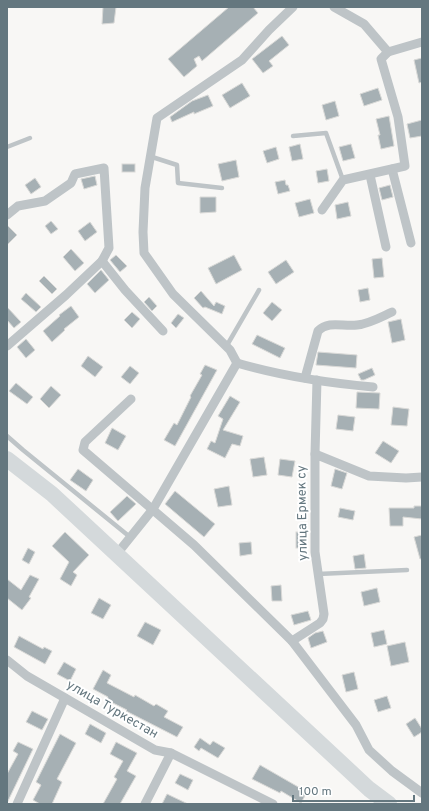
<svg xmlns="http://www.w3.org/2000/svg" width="429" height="811" viewBox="0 0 429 811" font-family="Overpass,sans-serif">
<rect width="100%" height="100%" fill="#f8f7f5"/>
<g fill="#a6b0b4" stroke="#d9d9d7">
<path d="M103 7H116L114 23 102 24Z"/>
<path d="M229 7H253L258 13 202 61 199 56 194 59 197 66 184 77 168 59Z"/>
<path d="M282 36 289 45 269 61 273 66 263 73 252 59Z"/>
<path d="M422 58V82L419 83 414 60Z"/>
<path d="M242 83 250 96 230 108 222 95Z"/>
<path d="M378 88 382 100 364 106 360 94Z"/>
<path d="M208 95 213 106 194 114V112L172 122 170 117 192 101Z"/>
<path d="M335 101 339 116 326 120 322 105Z"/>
<path d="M389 116 394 146 381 149 378 135H380L376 119Z"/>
<path d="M422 120V136L410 138 407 124Z"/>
<path d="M300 144 303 159 292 161 289 147Z"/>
<path d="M351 144 355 158 343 161 339 147Z"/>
<path d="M276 147 279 159 267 163 263 151Z"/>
<path d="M236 160 239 177 222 181 218 164Z"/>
<rect x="122" y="164" width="13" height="8"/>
<path d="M327 169 329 181 318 183 316 171Z"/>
<path d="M95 176 97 185 84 189 81 179Z"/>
<path d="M35 178 41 187 31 194 25 185Z"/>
<path d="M285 180 286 185H288L290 191 278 194 275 182Z"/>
<path d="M390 185 393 197 382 200 379 188Z"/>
<path d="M200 197H216V212L200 213Z"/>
<path d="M310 199 314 213 299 217 295 203Z"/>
<path d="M348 202 351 216 337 219 335 205Z"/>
<path d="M51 221 58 229 51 234 45 226Z"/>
<path d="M90 222 97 232 85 241 78 231Z"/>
<path d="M7 225 17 235 7 245Z"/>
<path d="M71 249 84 263 75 271 63 257Z"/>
<path d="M116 255 127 266 120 272 110 260Z"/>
<path d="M234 255 242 270 216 284 208 268Z"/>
<path d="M382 258 384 277 374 278 372 259Z"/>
<path d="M286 260 294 272 276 284 268 272Z"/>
<path d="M101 270 109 280 95 293 87 284Z"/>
<path d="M44 276 57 289 52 294 39 281Z"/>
<path d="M368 288 370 300 360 302 358 290Z"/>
<path d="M201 291 214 306 216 302 225 306 222 314 205 307 203 308 194 298Z"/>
<path d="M26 293 41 307 36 312 21 299Z"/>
<path d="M149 297 157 306 152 311 144 302Z"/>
<path d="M272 302 282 310 272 321 263 313Z"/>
<path d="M71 306 79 317 64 329 65 330 52 342 43 331 60 316 59 315Z"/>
<path d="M7 307 21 322 14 328 7 320Z"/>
<path d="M132 312 140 319 132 328 124 320Z"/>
<path d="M178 314 184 318 176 328 171 323Z"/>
<path d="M401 319 405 340 392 343 388 322Z"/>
<path d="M257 335 285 348 280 358 252 344Z"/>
<path d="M26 339 35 350 26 358 17 347Z"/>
<path d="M318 352 357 355 356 368 316 365Z"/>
<path d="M88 356 103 367 95 377 81 366Z"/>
<path d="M205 365 217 370 175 446 164 440 174 423 177 425 191 397 190 396 202 375 200 374Z"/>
<path d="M130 366 139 373 130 384 121 377Z"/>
<path d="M372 368 375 375 364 380H361L358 374Z"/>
<path d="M16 383 33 397 27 404 9 391Z"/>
<path d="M51 386 61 395 49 408 40 399Z"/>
<path d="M357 392 380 393 379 409 356 408Z"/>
<path d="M230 396 240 402 223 430 243 436 240 446 232 444 225 458 207 449 211 441 215 443 223 419 218 416Z"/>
<path d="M393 407 409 409 407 426 391 425Z"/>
<path d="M338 415 355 417 353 431 336 429Z"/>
<path d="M112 428 126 436 118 450 105 443Z"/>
<path d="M383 441 399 451 391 463 375 453Z"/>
<path d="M264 457 267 475 253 477 250 459Z"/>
<path d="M280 459 295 461 292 477 278 475Z"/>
<path d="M78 469 93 480 86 491 70 480Z"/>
<path d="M335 469 347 473 342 489 331 486Z"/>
<path d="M229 486 232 505 218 507 214 489Z"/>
<path d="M175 491 215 524 204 537 165 504Z"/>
<path d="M127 496 136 504 118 521 110 512Z"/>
<path d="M414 506H422V519L403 517V526H390L389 508H414Z"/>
<path d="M340 508 355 511 353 520 338 517Z"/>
<path d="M65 532 89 555 73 572 77 575 71 586 60 579 69 562 52 546Z"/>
<rect x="296" y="532" width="8" height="16"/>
<path d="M422 535V559H420L414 537Z"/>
<path d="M251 542 252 554 240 556 239 543Z"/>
<path d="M28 548 35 552 29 564 22 560Z"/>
<path d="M364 554 366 568 355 569 353 556Z"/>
<path d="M30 575 39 579 29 597 31 598 22 610 7 598V579L21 590Z"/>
<path d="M281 585 282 601H272L271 586Z"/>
<path d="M377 588 380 602 364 606 361 592Z"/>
<path d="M99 598 111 605 103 619 91 613Z"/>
<path d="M308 611 311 620 294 625 291 615Z"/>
<path d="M145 622 161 630 153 645 137 636Z"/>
<path d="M384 630 387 644 374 647 371 633Z"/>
<path d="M323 631 327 642 311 648 308 638 315 633Z"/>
<path d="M19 636 43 649 44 647 52 651 45 664 14 647Z"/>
<path d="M405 642 409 662 391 666 387 646Z"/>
<path d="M64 662 76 669 70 681 57 674Z"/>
<path d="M103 670 111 675 107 683 134 697 135 695 154 706 156 704 168 711 164 717 183 727 177 737 126 711 127 710 107 700 108 697 93 689Z"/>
<path d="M354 672 358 689 346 692 342 675Z"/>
<path d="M387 696 391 708 378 712 374 700Z"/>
<path d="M32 711 48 719 42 730 26 722Z"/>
<path d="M415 718 422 729V732L414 737 406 724Z"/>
<path d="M90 724 106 733 101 743 85 734Z"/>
<path d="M60 734 76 743 57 779 62 782 52 804H40L33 800 41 785 36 782Z"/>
<path d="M200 738 210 745 213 741 225 748 218 758 201 748 199 751 194 747Z"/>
<path d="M18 742 33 749 7 803V774L18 754 13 751Z"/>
<path d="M116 742 137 753 127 771 136 776 120 804H103L117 779 114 777 123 761 110 754Z"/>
<path d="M260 765 307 792 301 803 281 791 280 793 252 779Z"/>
<path d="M180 774 193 780 188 790 175 783Z"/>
<path d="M167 794 188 804H162Z"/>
</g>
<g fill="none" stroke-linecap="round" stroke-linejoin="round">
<g stroke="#bec4c7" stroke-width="4.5">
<path d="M293 136 326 133 343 180"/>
<path d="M7 147 30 138"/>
<path d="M149 156 177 165 178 183 222 188"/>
<path d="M226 347 259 290"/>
<path d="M7 436 23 450 130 537"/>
<path d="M318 574 407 570"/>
</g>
<g stroke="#bec4c7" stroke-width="9">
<path d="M334 7 364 24 388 52 422 42"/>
<path d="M392 169 411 243"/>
<path d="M370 175 386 247"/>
<path d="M322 210 343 180 405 166 398 117 381 59 388 52"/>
<path d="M7 215 18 206 45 201 71 183 75 174 104 168 109 248 102 261"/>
<path d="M7 346 66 295 102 261 125 290 163 331"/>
<path d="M237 363 230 350 173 294 144 253 143 232 145 188 157 118 242 60 269 30 293 7"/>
<path d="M305 378 318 331C329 320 343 327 357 325 369 324 381 317 392 312"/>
<path d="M131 399 85 442 83 450 194 545 292 641 356 725 369 750 392 771 422 793"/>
<path d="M315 454 317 380"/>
<path d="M116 555 153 509 237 363C281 376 327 383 373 387"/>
<path d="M292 641 320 623 323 619 324 614 315 552V454L369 476 406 478 422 477"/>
<path d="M7 660 27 676 155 750 171 753 273 804"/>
<path d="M17 804 65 698"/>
<path d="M145 804 171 753"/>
</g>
<path stroke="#d4d9db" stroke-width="16" d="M7 459 52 494 369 789 389 804"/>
</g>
<g text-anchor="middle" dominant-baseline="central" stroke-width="4" stroke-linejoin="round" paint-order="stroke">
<g font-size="13" fill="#64777f" stroke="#fff">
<text transform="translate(303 513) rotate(-91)">улица Ермек су</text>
<text transform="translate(112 710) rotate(30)">улица Туркестан</text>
</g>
</g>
<rect width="429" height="811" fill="none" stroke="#64777f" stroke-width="16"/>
<path d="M293 795v6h121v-6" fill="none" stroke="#64777f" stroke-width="2"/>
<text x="299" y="795" font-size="12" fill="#64777f" stroke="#ffffff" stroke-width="3" paint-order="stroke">100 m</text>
</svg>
